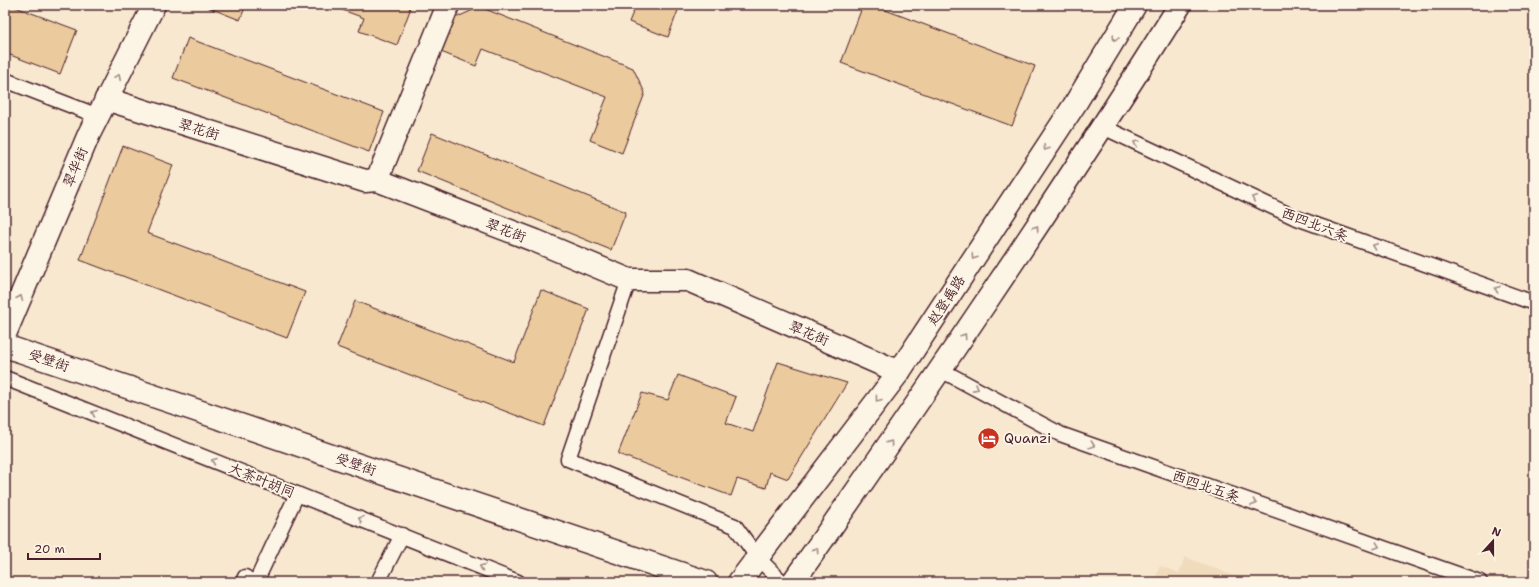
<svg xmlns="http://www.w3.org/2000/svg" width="1539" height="587" viewBox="0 0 1539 587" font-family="'Shantell Sans','LXGW WenKai TC',sans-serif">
<rect width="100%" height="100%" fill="#f7e8cf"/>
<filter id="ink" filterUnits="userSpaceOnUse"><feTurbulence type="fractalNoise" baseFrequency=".025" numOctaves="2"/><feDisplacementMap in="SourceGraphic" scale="8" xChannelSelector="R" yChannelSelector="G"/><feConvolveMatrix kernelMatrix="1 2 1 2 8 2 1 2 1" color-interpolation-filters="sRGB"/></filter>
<g filter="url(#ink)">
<path fill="#f0dbbd" d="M1185 557 1250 582H1154L1160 566 1179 573Z"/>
<g fill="#ebca9d" stroke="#4a1f2b">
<path d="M5 5H10L77 30 60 74 5 53Z"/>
<path d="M202 5H246L240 20Z"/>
<path d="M329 5H408L410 10 397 45 359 31 364 18Z"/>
<path d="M636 5H680L668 37 629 22Z"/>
<path d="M863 5H872L1035 66 1012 126 841 63Z"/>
<path d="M480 7 633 68 645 93 622 153 590 140 607 97 483 49 476 66 441 52 455 18Z"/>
<path d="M188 38 384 112 369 152 173 78Z"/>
<path d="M432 133 626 212 611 250 417 171Z"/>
<path d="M123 146 173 165 147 233 305 292 287 338 80 260Z"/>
<path d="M541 290 589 309 544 426 337 347 355 301 514 362Z"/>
<path d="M778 362 847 383 788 479 770 472 766 488 737 479 731 496 618 454 642 393 668 400 678 375 736 397 726 423 753 432Z"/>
</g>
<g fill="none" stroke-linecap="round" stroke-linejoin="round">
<defs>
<g id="service">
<path d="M5 80 98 116"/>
<path d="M1103 127 1294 217 1534 303"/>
<path d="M629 280 568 459 735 526 758 558 782 582"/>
<path d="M941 370 1060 434 1480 582"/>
<path d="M5 378 518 582"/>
<path d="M243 582 245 577 252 582"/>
<path d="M256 582 297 494"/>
<path d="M378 582 402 535"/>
</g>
<g id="minor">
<path d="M106 99 365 181 377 180 536 241 629 280H688L899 372"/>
<path d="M377 180 448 5"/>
<path d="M5 334 89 134 154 5"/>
</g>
<path id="tertiary" d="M5 346 706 582"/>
<g id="secondary">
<path d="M739 582 899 372 1075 104 1135 5"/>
<path d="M793 582C926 392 1057 201 1180 5"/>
</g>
</defs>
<use href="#service" stroke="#4a1f2b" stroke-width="17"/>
<use href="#minor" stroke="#4a1f2b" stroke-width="25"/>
<use href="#tertiary" stroke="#4a1f2b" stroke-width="25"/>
<use href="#secondary" stroke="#4a1f2b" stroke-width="25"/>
<use href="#service" stroke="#fcf5e5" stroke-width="14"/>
<use href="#minor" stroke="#fcf5e5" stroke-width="22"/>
<use href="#tertiary" stroke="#fcf5e5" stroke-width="22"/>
<use href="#secondary" stroke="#fcf5e5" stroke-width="22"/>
</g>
<defs><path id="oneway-chevron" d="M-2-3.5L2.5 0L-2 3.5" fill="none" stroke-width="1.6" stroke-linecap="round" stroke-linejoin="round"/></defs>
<g stroke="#a38a88">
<use href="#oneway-chevron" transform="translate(1115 38) rotate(121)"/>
<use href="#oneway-chevron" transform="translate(118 77) rotate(-63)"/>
<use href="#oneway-chevron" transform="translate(1136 143) rotate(-155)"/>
<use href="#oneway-chevron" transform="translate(1046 148) rotate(123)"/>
<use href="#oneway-chevron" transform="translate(1254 198) rotate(-155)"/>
<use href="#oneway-chevron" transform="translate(1036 228) rotate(-56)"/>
<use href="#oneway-chevron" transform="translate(1375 246) rotate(-160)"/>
<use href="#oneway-chevron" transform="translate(974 257) rotate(123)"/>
<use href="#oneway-chevron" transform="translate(1497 289) rotate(-160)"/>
<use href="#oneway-chevron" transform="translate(20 298) rotate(-67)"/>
<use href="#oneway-chevron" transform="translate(964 336) rotate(-56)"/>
<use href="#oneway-chevron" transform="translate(976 388) rotate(28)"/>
<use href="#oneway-chevron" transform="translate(878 399) rotate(127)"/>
<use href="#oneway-chevron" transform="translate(94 413) rotate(-158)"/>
<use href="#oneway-chevron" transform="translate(890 443) rotate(-55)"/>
<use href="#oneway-chevron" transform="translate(1092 445) rotate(19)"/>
<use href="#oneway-chevron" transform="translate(214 461) rotate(-158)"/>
<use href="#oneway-chevron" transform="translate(1254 503) rotate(19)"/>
<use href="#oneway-chevron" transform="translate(361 519) rotate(-159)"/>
<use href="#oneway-chevron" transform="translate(1377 546) rotate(19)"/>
<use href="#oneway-chevron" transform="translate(816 550) rotate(-55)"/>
<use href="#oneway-chevron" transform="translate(482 567) rotate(-158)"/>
</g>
</g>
<defs>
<symbol id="hotel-disc" viewBox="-11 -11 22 22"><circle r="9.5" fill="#c8321e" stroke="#fcf5e5"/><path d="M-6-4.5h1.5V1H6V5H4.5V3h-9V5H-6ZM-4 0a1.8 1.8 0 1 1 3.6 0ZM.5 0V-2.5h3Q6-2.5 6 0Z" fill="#fff"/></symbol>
</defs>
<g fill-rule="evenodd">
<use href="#hotel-disc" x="976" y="426" width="25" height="25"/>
</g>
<g text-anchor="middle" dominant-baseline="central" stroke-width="3.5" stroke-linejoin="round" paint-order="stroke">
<g font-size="14" fill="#4a1f2b" stroke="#fcf5e5">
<text transform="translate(199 129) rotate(17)">翠花街</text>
<text transform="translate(75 167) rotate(-67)">翠华街</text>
<text transform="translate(1315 224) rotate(21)">西四北六条</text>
<text transform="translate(506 230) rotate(21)">翠花街</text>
<text transform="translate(946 300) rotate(-57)">赵登禹路</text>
<text transform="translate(809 333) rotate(23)">翠花街</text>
<text transform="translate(49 360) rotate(19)">受壁街</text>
<text transform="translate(356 464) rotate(19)">受壁街</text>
<text transform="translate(262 480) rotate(22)">大茶叶胡同</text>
<text transform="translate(1206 486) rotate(19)">西四北五条</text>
</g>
<g font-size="14" fill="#4a1f2b" stroke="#fcf5e5" text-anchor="start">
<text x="1004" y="438">Quanzi</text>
</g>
</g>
<rect width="1539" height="587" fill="none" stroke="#fcf5e5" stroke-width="20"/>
<rect x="10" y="10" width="1519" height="567" fill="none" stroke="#4a1f2b" stroke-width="1.5" filter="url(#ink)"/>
<g transform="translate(1493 541) rotate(21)" stroke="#fcf5e5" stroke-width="3" paint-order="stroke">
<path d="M0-3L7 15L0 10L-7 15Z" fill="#4a1f2b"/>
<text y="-6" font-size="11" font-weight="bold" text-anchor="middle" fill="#4a1f2b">N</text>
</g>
<path d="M28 553v6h72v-6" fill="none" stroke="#4a1f2b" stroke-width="2"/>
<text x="34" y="553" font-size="12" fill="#4a1f2b" stroke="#fcf5e5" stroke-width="3" paint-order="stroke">20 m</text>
</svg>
